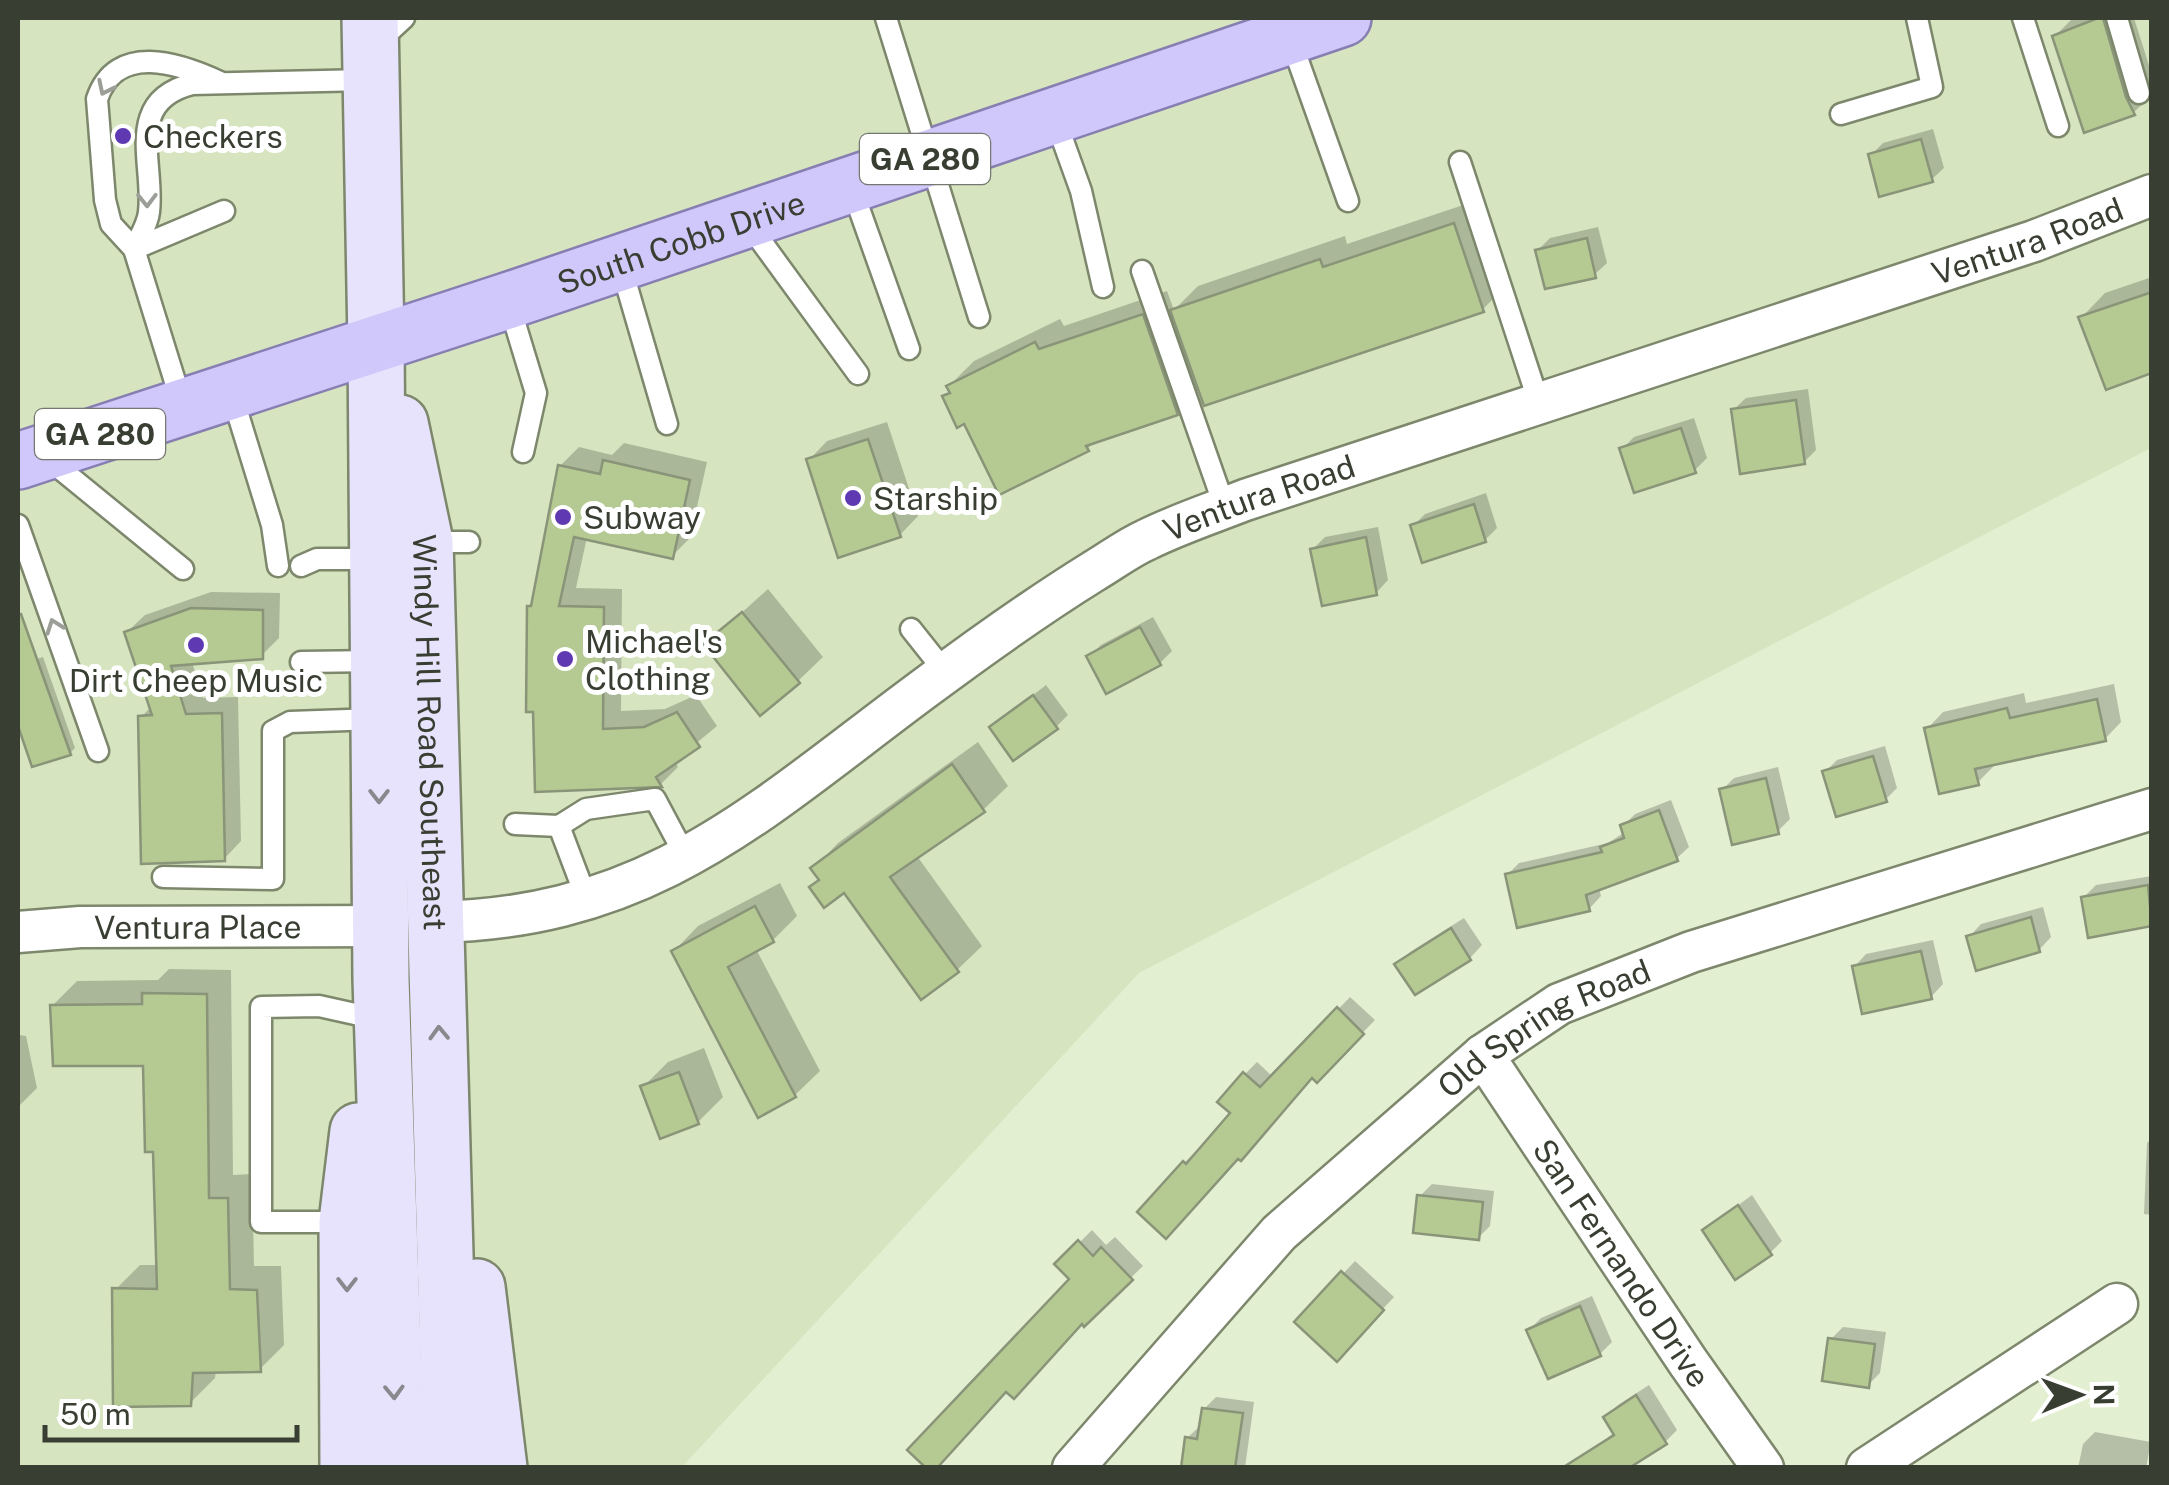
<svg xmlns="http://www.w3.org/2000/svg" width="2169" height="1485" viewBox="0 0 2169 1485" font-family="'Public Sans',sans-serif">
<rect width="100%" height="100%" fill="#e3efd1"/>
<path fill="#d6e5c0" d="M18 18H2151V448L1139 973 682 1467H18Z"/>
<g fill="#0003">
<path d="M2073 18H2134L2152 75V95L2134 112 2085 130 2055 36Z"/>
<path d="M1933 129 1944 168 1931 180 1871 155 1883 143Z"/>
<path d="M1478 200 1507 285 1482 310 1200 389 1176 412 1096 440 1087 449 965 420 945 397 952 390 949 386 974 361 1060 319 1064 326 1167 291 1174 310 1198 286 1345 236 1347 244Z"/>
<path d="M1598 227 1607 263 1594 275 1538 250 1550 238Z"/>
<path d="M2152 277V370L2081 318 2105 293Z"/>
<path d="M1808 389 1816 450 1804 462 1733 410 1746 398Z"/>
<path d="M1694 418 1707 458 1695 470 1622 449 1634 437Z"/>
<path d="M887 422 918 516 900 535 809 460 827 441Z"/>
<path d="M624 443 707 462 690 538 672 556 587 537 576 588 622 589 621 711 665 709 696 695 717 726 675 761 678 767 660 785 537 789 530 607 534 602 560 466 579 447 612 455Z"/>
<path d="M1486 493 1497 528 1485 540 1413 526 1425 514Z"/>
<path d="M1378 527 1388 580 1376 593 1313 549 1325 537Z"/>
<path d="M768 589 823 657 798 681 706 645Z"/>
<path d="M211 592 280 593 279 638 261 656 192 662 203 698 238 697 241 841 224 859 141 717 152 706 127 632 145 615Z"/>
<path d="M1153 617 1172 651 1160 663 1089 657 1101 645Z"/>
<path d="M43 657 75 748 70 753 18 729V665Z"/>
<path d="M2114 684 2121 722 2105 739 1994 762V766L1978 782 1927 729 1943 712 2024 693 2026 703Z"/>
<path d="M1046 685 1068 715 1056 727H992Z"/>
<path d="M978 742 1008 786 983 810 917 856 982 946 957 970 814 868 838 843Z"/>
<path d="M1885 746 1897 788 1885 800 1825 772 1837 760Z"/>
<path d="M1778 767 1790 819 1778 831 1722 790 1734 778Z"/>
<path d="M1671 800 1689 847 1676 859 1599 888 1601 896 1589 909 1507 875 1519 863 1608 843 1625 832 1623 826 1635 814Z"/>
<path d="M2152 876V923L2083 898 2096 885Z"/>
<path d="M780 883 797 916 773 940 756 949 820 1071 795 1095 674 951 698 926Z"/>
<path d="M2043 907 2051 937 2039 950 1969 937 1981 924Z"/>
<path d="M1464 918 1482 945 1470 958 1415 992 1398 964 1410 952Z"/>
<path d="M1933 940 1943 984 1931 997 1854 967 1866 954Z"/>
<path d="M169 969 231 970 233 1175 252 1174 254 1266H281L284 1345 259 1370H216L215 1378 190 1403 115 1290 140 1265H159L155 1149 145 1064 52 1006 77 981 158 980Z"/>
<path d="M1350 997 1375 1020 1317 1080 1313 1076 1178 1224 1184 1163 1196 1151 1199 1153 1233 1112 1245 1074 1257 1062 1273 1077Z"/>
<path d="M18 1026 19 1035 26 1036 37 1088 18 1107Z"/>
<path d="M704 1048 723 1097 698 1122 643 1087 668 1062Z"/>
<path d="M2152 1138V1215L2144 1214 2147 1143Z"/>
<path d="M1432 1184 1494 1191 1490 1226 1478 1238 1420 1196Z"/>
<path d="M1752 1195 1782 1241 1770 1253 1705 1230Z"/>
<path d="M1092 1230 1106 1245 1115 1237 1143 1266 1084 1323 1072 1279 1058 1264Z"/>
<path d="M1355 1261 1394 1297 1337 1358 1298 1322Z"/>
<path d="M1592 1296 1612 1342 1600 1354 1529 1330 1541 1318Z"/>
<path d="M1843 1327 1886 1332 1880 1373 1868 1385 1831 1339Z"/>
<path d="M1649 1385 1677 1430 1665 1442 1581 1458 1615 1432 1606 1417 1618 1405Z"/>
<path d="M1216 1397 1254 1402 1245 1468H1183L1187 1438 1200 1426 1204 1409Z"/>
<path d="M2095 1432 2151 1442 2146 1468H2078L2083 1444Z"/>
</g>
<g fill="#b5ca93" stroke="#899478" stroke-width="2.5">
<path d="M2098 18H2103L2126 97 2135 115 2084 133 2052 36Z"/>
<path d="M1921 139 1933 182 1879 197 1868 154Z"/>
<path d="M1454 223 1484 312 1204 406 1170 310 1320 259 1323 267Z"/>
<path d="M1587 238 1596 278 1545 289 1535 250Z"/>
<path d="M2152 292V373L2106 390 2078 317Z"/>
<path d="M1143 314 1178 415 1086 446 1089 451 999 495 964 424 957 428 942 396 950 393 946 386 1035 342 1039 349Z"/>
<path d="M1796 400 1805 464 1740 474 1731 409Z"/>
<path d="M1681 428 1696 473 1634 493 1619 448Z"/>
<path d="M868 439 901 537 838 558 806 459Z"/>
<path d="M603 460 690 480 673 559 574 537 559 606 604 607 603 729 644 727 677 712 700 747 656 777 662 787 535 792 533 712H526L527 606H531L558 465 600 474Z"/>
<path d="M1474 504 1486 542 1422 563 1410 525Z"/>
<path d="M1366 537 1377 595 1322 606 1310 549Z"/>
<path d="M191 608 263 610V659L171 666 186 714 222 713 225 861 141 864 138 716 152 715 124 632Z"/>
<path d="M742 612 800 683 760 716 703 644Z"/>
<path d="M21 614 71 755 32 767 18 726V615Z"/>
<path d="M1140 627 1161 665 1106 694 1086 656Z"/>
<path d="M1033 695 1058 729 1013 761 989 727Z"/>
<path d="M2097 699 2106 741 1975 769 1979 785 1939 794 1924 728 2007 708 2010 718Z"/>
<path d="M1873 756 1887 802 1836 817 1822 771Z"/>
<path d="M952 764 985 812 890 877 959 972 921 1000 844 893 824 908 809 887 819 880 810 868Z"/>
<path d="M1766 778 1779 834 1732 845 1719 789Z"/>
<path d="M1659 810 1678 861 1586 895 1590 911 1517 928 1505 874 1602 852 1600 847 1624 838 1620 825Z"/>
<path d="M2148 885 2152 926 2088 938 2081 897Z"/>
<path d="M755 906 774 942 728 967 796 1097 758 1118 671 951Z"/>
<path d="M2031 917 2040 952 1976 971 1966 936Z"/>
<path d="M1451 928 1471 960 1415 995 1394 964Z"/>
<path d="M1921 951 1932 999 1862 1014 1852 966Z"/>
<path d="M142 993 207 994 209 1198H228L230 1289 257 1290 261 1372 193 1373 191 1406 113 1407 112 1288 157 1289 153 1152H145L143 1066H53L50 1005 142 1004Z"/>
<path d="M1337 1007 1364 1034 1317 1083 1312 1078 1241 1161 1238 1159 1166 1239 1137 1212 1183 1161 1186 1164 1230 1113 1217 1102 1243 1072 1260 1087Z"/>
<path d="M679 1072 699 1124 660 1139 640 1086Z"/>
<path d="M1417 1195 1483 1202 1479 1240 1413 1233Z"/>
<path d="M1738 1205 1772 1255 1735 1280 1702 1230Z"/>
<path d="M1078 1240 1093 1256 1101 1247 1133 1280 1084 1327 1082 1324 1014 1399 1006 1392 937 1468H926L907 1450 1069 1279 1054 1264Z"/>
<path d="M1341 1271 1384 1310 1337 1362 1294 1322Z"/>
<path d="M1580 1306 1601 1356 1548 1379 1526 1330Z"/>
<path d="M1828 1338 1875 1344 1869 1388 1822 1381Z"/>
<path d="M1636 1395 1667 1444 1629 1468H1562L1614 1435 1603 1417Z"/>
<path d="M1202 1408 1243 1413 1235 1468H1181L1185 1437 1197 1439Z"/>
</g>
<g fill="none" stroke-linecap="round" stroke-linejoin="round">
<defs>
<g id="lane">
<path d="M886 18 979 317"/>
<path d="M2023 18 2058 126"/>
<path d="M2117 18 2139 93"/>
<path d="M1290 38 1348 201"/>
<path d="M378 42 404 18"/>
<path d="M1841 114 1932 87 1917 18"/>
<path d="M1054 116 1081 191 1103 287"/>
<path d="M1460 162 1539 403"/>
<path d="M851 186 909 349"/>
<path d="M747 222 858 374"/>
<path d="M134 249C139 238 148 224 149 212 155 165 123 101 192 84L368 80"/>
<path d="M134 249 224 211"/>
<path d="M620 263 667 424"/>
<path d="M1142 271 1225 508"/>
<path d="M509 304 536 393 523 452"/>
<path d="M232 395 272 525 278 566"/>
<path d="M182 404 134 249 111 224 105 200 97 99C116 42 179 63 220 82"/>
<path d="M47 458 183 569"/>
<path d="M18 525 98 751"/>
<path d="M427 542H469"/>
<path d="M301 566 317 559H377"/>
<path d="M911 629 946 673"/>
<path d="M301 662 378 661"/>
<path d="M515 824 559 826 586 809 655 799 687 859"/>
<path d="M559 826 587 900"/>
<path d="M163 877 273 879V731L290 722 377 719"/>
<path d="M345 1222H261V1007L319 1006 373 1018"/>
</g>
<g id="street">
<path id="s1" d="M435 922C653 918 760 810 925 688 980 647 1036 607 1094 571 1111 561 1128 548 1146 540 1178 524 1212 513 1245 500L2034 241 2152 195"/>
<path id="s2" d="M18 932 80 927 380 926"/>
<path id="s3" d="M1483 1055 1688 1362 1763 1468"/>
<path id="s4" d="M1073 1468 1279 1233 1483 1055 1559 1004 1691 952 2152 809"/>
<path d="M1867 1468 2117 1304"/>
</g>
<g id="secondary">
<path d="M370 18 376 343 381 979 397 1468"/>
<path id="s5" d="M400 423 425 542 451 1468"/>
<path d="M477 1287 499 1468"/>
<path d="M348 1468 347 1222 358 1131"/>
</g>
<g id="primary">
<path id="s6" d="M18 461 507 301 1343 18"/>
</g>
</defs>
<use href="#lane" stroke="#7c876c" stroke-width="25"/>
<use href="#street" stroke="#7c876c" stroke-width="45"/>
<use href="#secondary" stroke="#7c876c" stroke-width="60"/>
<use href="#primary" stroke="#877eb1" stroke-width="60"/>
<use href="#lane" stroke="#fff" stroke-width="20"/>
<use href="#street" stroke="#fff" stroke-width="40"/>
<use href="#secondary" stroke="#e8e3fc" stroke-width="55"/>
<use href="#primary" stroke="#d0c7fa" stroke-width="55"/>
</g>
<defs><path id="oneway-chevron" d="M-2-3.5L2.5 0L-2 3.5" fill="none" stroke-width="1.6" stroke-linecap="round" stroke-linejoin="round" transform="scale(2.5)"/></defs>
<g stroke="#9c9e98">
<use href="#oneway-chevron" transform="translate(105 88) rotate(116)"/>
<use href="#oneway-chevron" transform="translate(147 200) rotate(89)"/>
<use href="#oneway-chevron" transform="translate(54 626) rotate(-110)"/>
</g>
<g stroke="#88888d">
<use href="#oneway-chevron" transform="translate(379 796) rotate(90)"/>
<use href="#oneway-chevron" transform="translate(439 1033) rotate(-92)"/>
<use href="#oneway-chevron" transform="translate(347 1284) rotate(90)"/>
<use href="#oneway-chevron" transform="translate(394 1392) rotate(88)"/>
</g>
<g fill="#5e39b1" stroke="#fff" stroke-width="4">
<circle cx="123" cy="136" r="10"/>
<circle cx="853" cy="498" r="10"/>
<circle cx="563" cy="517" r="10"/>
<circle cx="196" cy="645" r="10"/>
<circle cx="565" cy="659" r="10"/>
</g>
<g text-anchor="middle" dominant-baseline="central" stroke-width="10" stroke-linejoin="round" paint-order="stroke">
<g fill="#fff" stroke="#747870" stroke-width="2.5">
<rect x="860" y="134" width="130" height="50" rx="8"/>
<rect x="35" y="409" width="130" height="50" rx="8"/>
</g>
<g font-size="30" font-weight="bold" fill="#393e32">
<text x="925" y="159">GA 280</text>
<text x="100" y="434">GA 280</text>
</g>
<g font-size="32" fill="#393e32" stroke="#fff" text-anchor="start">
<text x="143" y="136">Checkers</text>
<text x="873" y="498">Starship</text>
<text x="583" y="517">Subway</text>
<text x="585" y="641">Michael's<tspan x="585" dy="37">Clothing</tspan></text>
<text x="196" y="680" text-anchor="middle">Dirt Cheep Music</text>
</g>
<g font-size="32" fill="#393e32" stroke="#fff">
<text stroke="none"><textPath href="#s1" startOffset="1752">Ventura Road</textPath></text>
<text stroke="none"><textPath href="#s6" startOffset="698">South Cobb Drive</textPath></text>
<text stroke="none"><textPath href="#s1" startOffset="942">Ventura Road</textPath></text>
<text stroke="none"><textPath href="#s5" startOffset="312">Windy Hill Road Southeast</textPath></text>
<text stroke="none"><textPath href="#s2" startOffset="180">Ventura Place</textPath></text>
<text stroke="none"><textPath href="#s4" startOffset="650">Old Spring Road</textPath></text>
<text stroke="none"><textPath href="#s3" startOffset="250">San Fernando Drive</textPath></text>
</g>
</g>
<rect width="2169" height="1485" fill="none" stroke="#393e32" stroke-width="40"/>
<g transform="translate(2079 1395) rotate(89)" stroke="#ffffff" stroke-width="8" paint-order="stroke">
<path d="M0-8L18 38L0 25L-18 38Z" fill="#393e32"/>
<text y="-15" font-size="28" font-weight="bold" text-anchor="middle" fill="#393e32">N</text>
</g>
<path d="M45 1425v15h252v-15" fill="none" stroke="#393e32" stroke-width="5"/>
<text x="60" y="1425" font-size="30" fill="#393e32" stroke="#ffffff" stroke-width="8" paint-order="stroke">50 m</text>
</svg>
